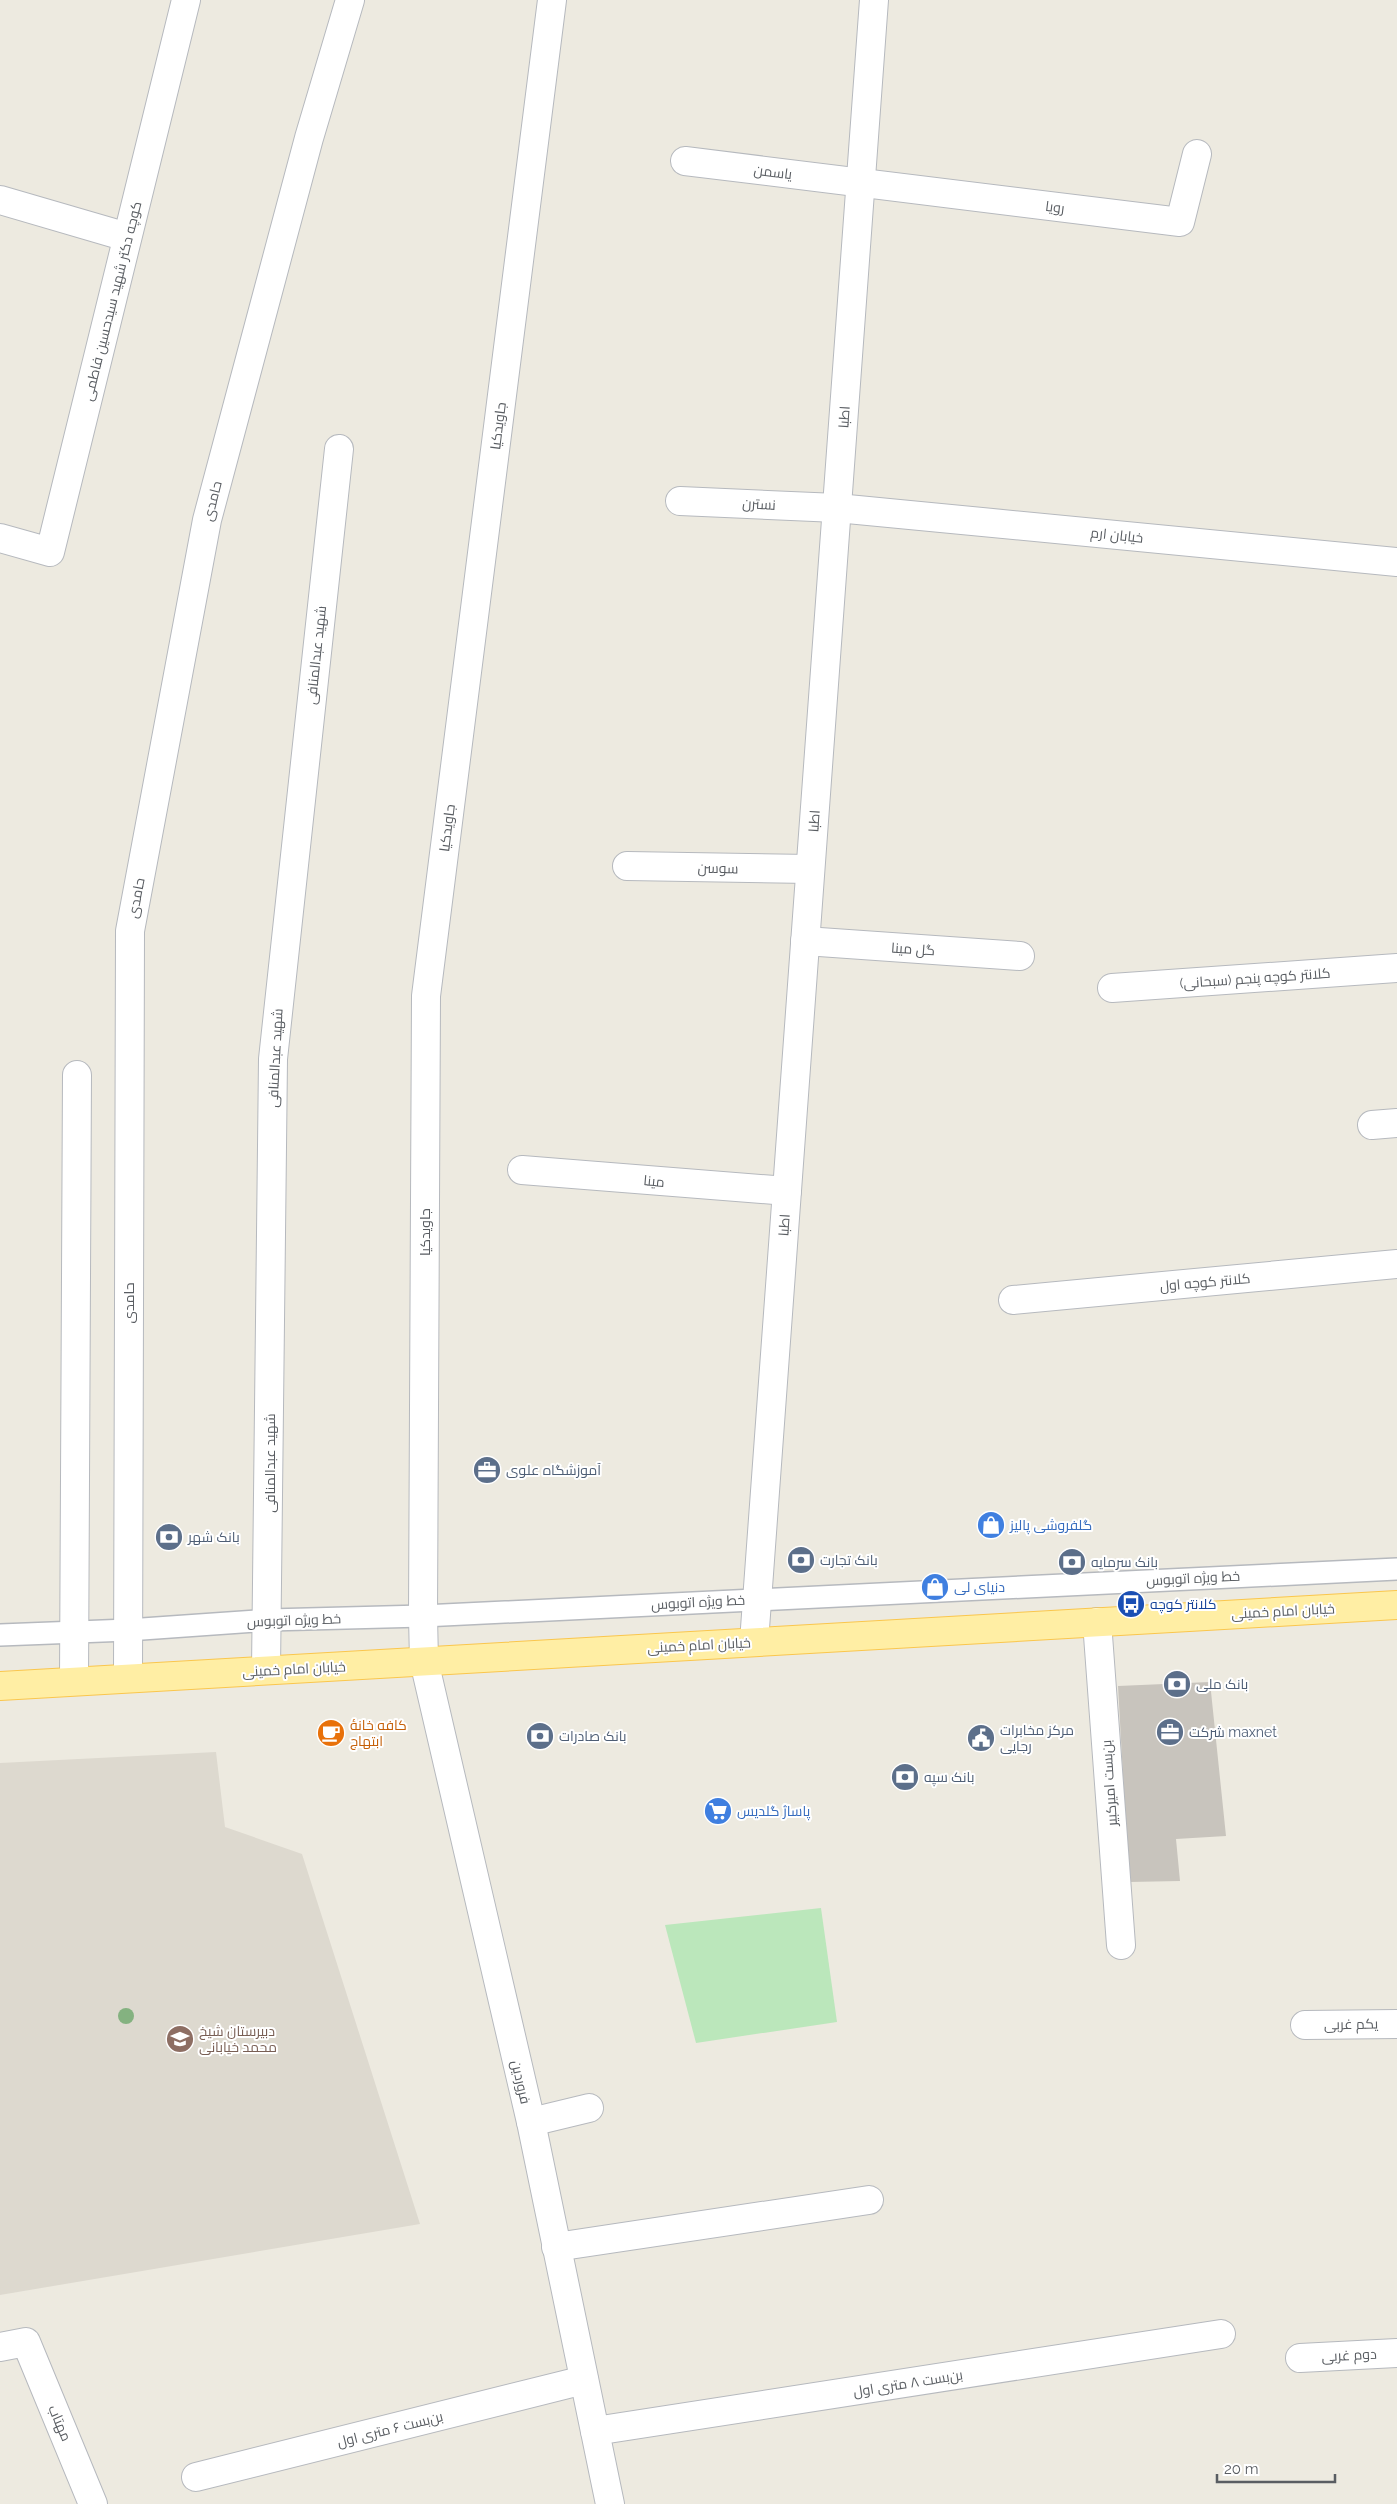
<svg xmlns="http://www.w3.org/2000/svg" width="1397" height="2504" viewBox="0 0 1397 2504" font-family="Raleway,Cairo,sans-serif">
<rect width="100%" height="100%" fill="#edeae0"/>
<path fill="#ddd9cf" d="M216 1752 225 1827 302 1854 420 2224 0 2295V1763Z"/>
<path fill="#bbe7bb" d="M821 1908 837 2022 696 2043 665 1925Z"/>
<path fill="#c8c4bd" d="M1210 1682 1226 1836 1176 1839 1180 1881 1129 1882 1118 1686Z"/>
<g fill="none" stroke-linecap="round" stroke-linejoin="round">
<defs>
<path id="lane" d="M0 1635 128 1630 269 1620 423 1616 1397 1569"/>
<g id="street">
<path d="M552 0 426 996 423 1616 424 1661 531 2122 610 2504"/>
<path d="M685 161 1180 222 1197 154"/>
<path d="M0 200 127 237"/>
<path d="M680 501 837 508 1397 562"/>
<path d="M0 538 50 552 186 0"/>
<path d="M627 866 810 869"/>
<path d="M805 941 1020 956"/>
<path d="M1112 988 1397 968"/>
<path d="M1372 1125 1397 1123"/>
<path d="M522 1170 787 1191"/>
<path d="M1013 1300 1397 1264"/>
<path d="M1097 1622 1121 1945"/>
<path d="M754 1642 874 0"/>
<path d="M266 1670 273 1059 339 449"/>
<path d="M128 1678 130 931 207 520 309 138 350 0"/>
<path d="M74 1681 77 1075"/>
<path d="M1305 2025 1397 2024"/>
<path d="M531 2122 589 2108"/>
<path d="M556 2247 869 2200"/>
<path d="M0 2347 26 2342 93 2504"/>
<path d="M1300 2358 1397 2353"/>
<path d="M595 2431 1221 2334"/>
<path d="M196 2477 584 2380"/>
</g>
<path id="primary" d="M0 1686 1397 1605"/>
</defs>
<use href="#lane" stroke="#b6b9be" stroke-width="24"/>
<use href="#street" stroke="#b6b9be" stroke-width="30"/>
<use href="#primary" stroke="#fac64d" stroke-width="30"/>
<use href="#lane" stroke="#fff" stroke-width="21"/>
<use href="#street" stroke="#fff" stroke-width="28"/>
<use href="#primary" stroke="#ffeea4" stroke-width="28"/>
</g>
<circle fill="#84b280" cx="126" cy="2016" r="8"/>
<defs>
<symbol id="office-disc" viewBox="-11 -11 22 22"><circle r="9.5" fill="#5c6f8a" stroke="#fff"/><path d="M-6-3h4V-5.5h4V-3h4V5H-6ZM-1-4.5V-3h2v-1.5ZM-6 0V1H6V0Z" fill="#fff"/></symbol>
<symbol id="shop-disc" viewBox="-11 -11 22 22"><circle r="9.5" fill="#3f7fe0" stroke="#fff"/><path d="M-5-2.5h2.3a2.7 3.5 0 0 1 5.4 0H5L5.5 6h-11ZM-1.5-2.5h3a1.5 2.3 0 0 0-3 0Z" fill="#fff"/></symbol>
<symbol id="bank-disc" viewBox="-11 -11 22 22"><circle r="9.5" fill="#5c6f8a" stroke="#fff"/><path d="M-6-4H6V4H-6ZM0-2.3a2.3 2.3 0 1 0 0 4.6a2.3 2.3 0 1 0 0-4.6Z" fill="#fff"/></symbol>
<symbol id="bus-disc" viewBox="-11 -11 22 22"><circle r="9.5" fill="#1a4fb4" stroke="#fff"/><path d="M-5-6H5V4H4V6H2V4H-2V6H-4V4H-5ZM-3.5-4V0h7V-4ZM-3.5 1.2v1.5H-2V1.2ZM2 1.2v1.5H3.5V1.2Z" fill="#fff"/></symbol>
<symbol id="cafe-disc" viewBox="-11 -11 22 22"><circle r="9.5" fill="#e8710a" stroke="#fff"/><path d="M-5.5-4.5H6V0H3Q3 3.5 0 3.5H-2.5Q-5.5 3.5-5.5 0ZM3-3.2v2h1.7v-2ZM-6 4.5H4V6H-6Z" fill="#fff"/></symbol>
<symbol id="civic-disc" viewBox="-11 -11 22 22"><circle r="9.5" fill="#5c6f8a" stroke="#fff"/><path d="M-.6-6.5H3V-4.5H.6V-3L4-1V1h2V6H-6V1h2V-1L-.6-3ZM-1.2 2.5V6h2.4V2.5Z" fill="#fff"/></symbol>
<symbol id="supermarket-disc" viewBox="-11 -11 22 22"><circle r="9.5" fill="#3f7fe0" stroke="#fff"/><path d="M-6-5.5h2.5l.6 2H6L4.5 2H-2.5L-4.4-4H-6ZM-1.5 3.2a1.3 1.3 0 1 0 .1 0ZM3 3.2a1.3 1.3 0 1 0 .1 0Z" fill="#fff"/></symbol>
<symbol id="school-disc" viewBox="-11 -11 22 22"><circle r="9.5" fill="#8d6e63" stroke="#fff"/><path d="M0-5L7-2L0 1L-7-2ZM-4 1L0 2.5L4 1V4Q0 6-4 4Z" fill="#fff"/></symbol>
</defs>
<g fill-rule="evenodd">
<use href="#office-disc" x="471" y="1454" width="32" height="32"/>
<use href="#shop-disc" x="975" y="1509" width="32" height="32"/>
<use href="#bank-disc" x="153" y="1521" width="32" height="32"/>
<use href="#bank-disc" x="785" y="1544" width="32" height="32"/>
<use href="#bank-disc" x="1056" y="1546" width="32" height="32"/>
<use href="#shop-disc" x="919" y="1571" width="32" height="32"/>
<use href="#bus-disc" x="1115" y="1588" width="32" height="32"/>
<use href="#bank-disc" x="1161" y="1668" width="32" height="32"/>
<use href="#office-disc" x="1154" y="1716" width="32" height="32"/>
<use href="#cafe-disc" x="315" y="1717" width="32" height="32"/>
<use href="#bank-disc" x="524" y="1720" width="32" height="32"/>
<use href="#civic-disc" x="965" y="1722" width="32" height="32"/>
<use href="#bank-disc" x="889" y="1761" width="32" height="32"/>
<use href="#supermarket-disc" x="702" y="1795" width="32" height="32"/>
<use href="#school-disc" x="164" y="2023" width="32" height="32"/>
</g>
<g text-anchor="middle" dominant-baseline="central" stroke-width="4" stroke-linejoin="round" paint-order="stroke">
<g font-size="14" fill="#595d62" stroke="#fff">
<text transform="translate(773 172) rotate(7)">یاسمن</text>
<text transform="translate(1055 207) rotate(7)">رویا</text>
<text transform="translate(112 301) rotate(-76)">کوچه دکتر شهید سیدحسین فاطمی</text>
<text transform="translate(844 417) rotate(-86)">اطبا</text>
<text transform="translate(498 426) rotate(-83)">جاویدکیا</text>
<text transform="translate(212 501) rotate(-76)">حامدی</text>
<text transform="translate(759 504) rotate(3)">نسترن</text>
<text transform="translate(1117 535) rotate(6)">خیابان ارم</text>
<text transform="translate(316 655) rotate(-84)">شهید عبدالمنافی</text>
<text transform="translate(814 821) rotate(-86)">اطبا</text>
<text transform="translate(447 828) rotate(-83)">جاویدکیا</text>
<text transform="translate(718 868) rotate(1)">سوسن</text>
<text transform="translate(136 898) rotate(-79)">حامدی</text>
<text transform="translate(913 949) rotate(4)">گل مینا</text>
<text transform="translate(1255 978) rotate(-4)">کلانتر کوچه پنجم (سبحانی)</text>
<text transform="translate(275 1058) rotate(-87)">شهید عبدالمنافی</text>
<text transform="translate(654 1181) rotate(5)">مینا</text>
<text transform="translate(784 1225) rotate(-86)">اطبا</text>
<text transform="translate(425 1232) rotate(-90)">جاویدکیا</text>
<text transform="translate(1205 1282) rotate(-5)">کلانتر کوچه اول</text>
<text transform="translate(129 1303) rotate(-90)">حامدی</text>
<text transform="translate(270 1463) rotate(-90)">شهید عبدالمنافی</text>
<text transform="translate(1193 1578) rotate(-3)">خط ویژه اتوبوس</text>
<text transform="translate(698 1602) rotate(-3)">خط ویژه اتوبوس</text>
<text transform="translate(1283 1611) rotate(-3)">خیابان امام خمینی</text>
<text transform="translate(294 1620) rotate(-2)">خط ویژه اتوبوس</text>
<text transform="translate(699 1645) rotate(-3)">خیابان امام خمینی</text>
<text transform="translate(294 1669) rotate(-3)">خیابان امام خمینی</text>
<text transform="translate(1109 1783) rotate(-94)">بن‌بست امیرکبیر</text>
<text transform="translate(1351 2024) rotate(-1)">یکم غربی</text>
<text transform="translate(521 2082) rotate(77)">فروردین</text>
<text transform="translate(1349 2355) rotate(-3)">دوم غربی</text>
<text transform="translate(908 2383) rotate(-9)">بن‌بست ۸ متری اول</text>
<text transform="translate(60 2423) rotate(67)">مهتاب</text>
<text transform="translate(390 2429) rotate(-14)">بن‌بست ۶ متری اول</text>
</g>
<g font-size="14" fill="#4e5e75" stroke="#fff" text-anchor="start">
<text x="506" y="1470">آموزشگاه علوی</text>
<text x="188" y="1537">بانک شهر</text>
<text x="820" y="1560">بانک تجارت</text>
<text x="1091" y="1562">بانک سرمایه</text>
<text x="1196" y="1684">بانک ملی</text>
<text x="1000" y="1730">مرکز مخابرات<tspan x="1000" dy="16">رجایی</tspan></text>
<text x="1189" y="1732">شرکت maxnet</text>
<text x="559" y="1736">بانک صادرات</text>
<text x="924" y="1777">بانک سپه</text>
</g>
<g font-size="14" fill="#366cbe" stroke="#fff" text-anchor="start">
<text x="1010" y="1525">گلفروشی پالیز</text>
<text x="954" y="1587">دنیای لی</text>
<text x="737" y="1811">پاساژ گلدیس</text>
</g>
<g font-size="14" fill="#164399" stroke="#fff" text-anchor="start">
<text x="1150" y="1604">کلانتر کوچه</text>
</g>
<g font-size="14" fill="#c56008" stroke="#fff" text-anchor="start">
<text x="350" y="1725">کافه خانهٔ<tspan x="350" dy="16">ابتهاج</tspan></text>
</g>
<g font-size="14" fill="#785e54" stroke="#fff" text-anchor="start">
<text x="199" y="2031">دبیرستان شیخ<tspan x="199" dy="16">محمد خیابانی</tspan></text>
</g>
</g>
<path d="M1217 2474v8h118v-8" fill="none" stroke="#595d62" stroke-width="2.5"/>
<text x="1224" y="2474" font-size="15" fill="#595d62" stroke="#ffffff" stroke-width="4" paint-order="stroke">20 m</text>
</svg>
